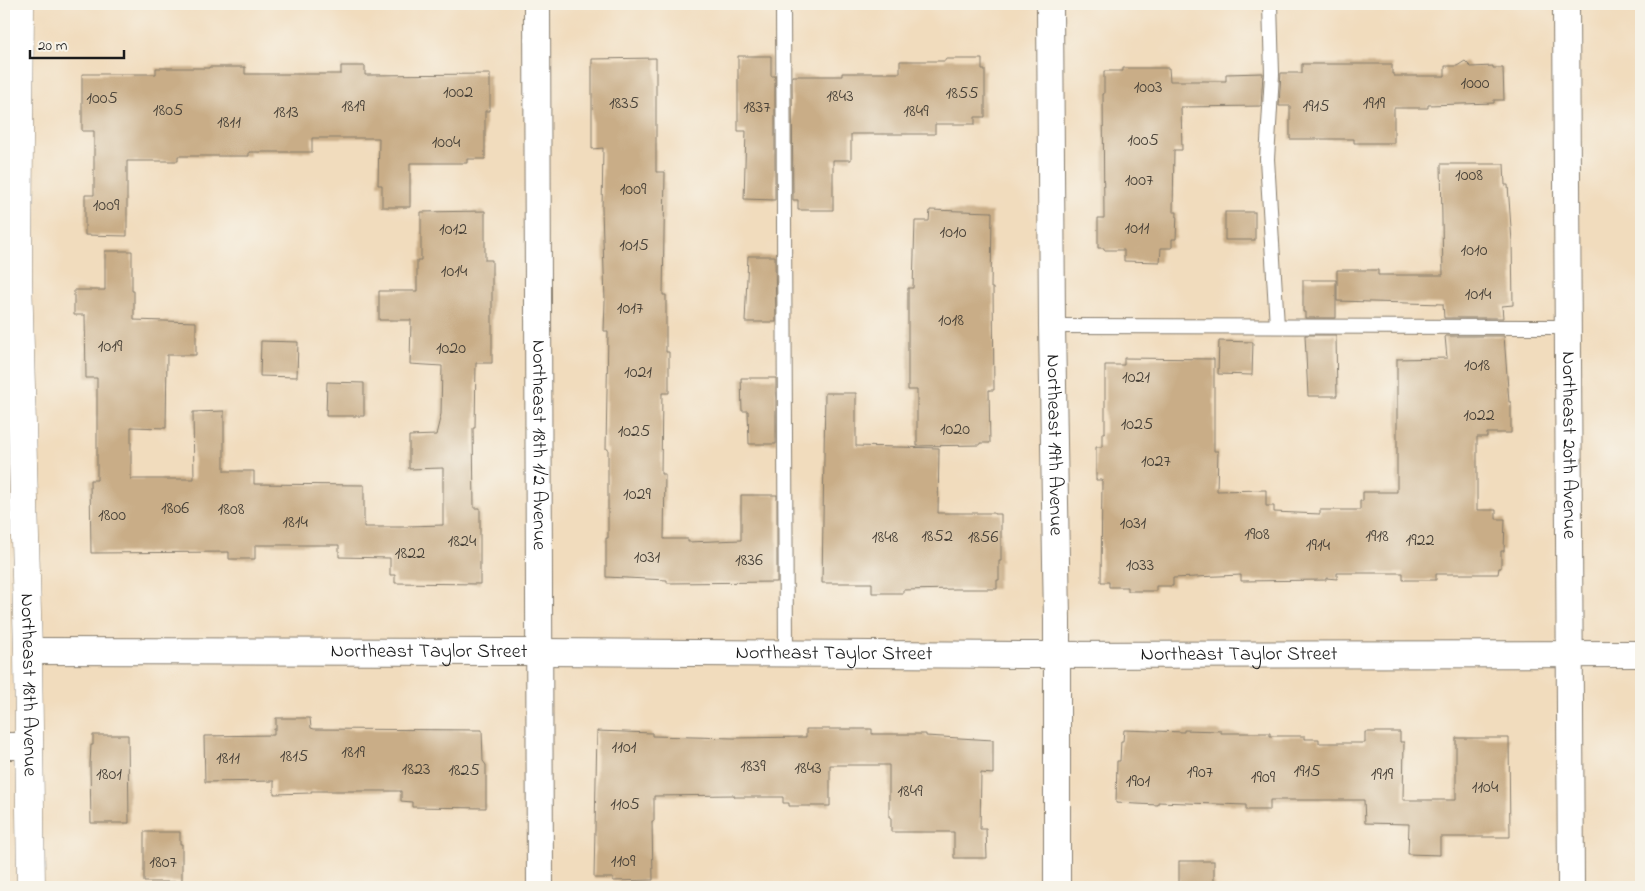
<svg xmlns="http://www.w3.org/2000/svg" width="1645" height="891" viewBox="0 0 1645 891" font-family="'Indie Flower',sans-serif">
<rect width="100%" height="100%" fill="#f7f3e8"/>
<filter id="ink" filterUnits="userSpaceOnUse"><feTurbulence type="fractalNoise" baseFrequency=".02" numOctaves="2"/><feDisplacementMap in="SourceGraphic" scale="10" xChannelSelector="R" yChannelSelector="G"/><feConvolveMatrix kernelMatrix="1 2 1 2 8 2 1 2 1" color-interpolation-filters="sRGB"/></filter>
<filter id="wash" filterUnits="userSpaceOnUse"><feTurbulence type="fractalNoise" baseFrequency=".0096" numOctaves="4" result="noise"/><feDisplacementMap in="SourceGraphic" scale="20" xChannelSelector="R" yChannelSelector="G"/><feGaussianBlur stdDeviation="1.12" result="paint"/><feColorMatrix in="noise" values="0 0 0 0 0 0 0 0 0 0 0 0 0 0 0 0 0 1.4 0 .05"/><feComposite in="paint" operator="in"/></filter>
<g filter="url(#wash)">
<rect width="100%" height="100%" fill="#f1dcbd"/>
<g id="blocks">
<g fill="#c9ad87">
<path d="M738 56H771V76H775V200L744 199 746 131H738Z"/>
<path d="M656 58V172H665L663 295H666V352H669V393H662L661 474H665L664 539H688V542L741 540V495H777V582L667 583V580L606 577V538H608V449H606L608 331H604L605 301 602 209 603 148 592 149V59Z"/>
<path d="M945 59H982V70H985V117H975V124H935V134H851V160H833V210H798V200H793L792 76H842V73H900V61H945Z"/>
<path d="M1465 61 1471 67 1493 66V68H1503L1504 100H1494V103L1428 105V108H1394V143H1354V139H1290V106H1279L1281 73H1302V64H1392V74H1394V76H1445V66H1457Z"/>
<path d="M341 66H365V75H368L490 74V111H485V159H467V163H410V207H382V185H378L379 138H312V152H249V156H178V161H127V236L85 235V195H94V131H82V74H156V68H209V67H245V74H341Z"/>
<path d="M1123 68H1169L1170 81H1226V74L1263 73 1261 106 1181 107 1182 150H1174L1173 212H1177L1176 239H1172V248H1161L1160 262 1124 261V250H1104V248H1098V218H1104L1103 94H1104V71H1123Z"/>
<path d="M1441 164H1504L1505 185H1508L1512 242 1513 305 1502 306 1503 318H1444L1443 304 1337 301V270H1378V275H1443Z"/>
<path d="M930 210 992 212 991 288H993L994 390H989L990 443H980V445L917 446V390H908V288H913L915 221H929Z"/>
<path d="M485 211V260H492V363H476L475 428H473L474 508H480V584L395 583V575H390V558L339 557V545H255V559H229V552L91 553 90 480H97V378H86L85 315H74V290H105V251H132V291H134V320L196 322V355H167L166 428 131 427V479H194L193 412 224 411V471H254V484L364 485V527H408V526L443 525V468L409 469V436L436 435 441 414 442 366 410 364 411 320H379V291H417V260H421V212Z"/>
<rect x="1225" y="212" width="30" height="28"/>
<path d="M748 256H775L776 322H745Z"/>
<path d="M1303 280H1336V318H1305V312H1303Z"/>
<path d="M1305 335H1336L1337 396H1308Z"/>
<path d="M1445 336H1504L1509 402H1511V433H1487V437H1477V510H1496V519H1505L1504 551H1501V568H1499L1498 574H1436V580H1403V573H1337V579L1326 578V580L1241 581V575L1173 578V586H1156V591H1128V587H1109V582H1101L1102 480H1096V447H1102V433H1105V365H1124V358L1214 359V451H1218L1217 491 1266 490V506H1274V512L1320 514V510H1360V501H1363V492H1397V359L1447 358Z"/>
<path d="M261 341 298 342 297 377 260 376Z"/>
<path d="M1219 341 1253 342 1252 375 1218 374Z"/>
<path d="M741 378H776V444H749L748 411H742Z"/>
<path d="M327 382 364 383V416H326Z"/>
<path d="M825 393H856V446L939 448 938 513H994V514H1001V561H999V580H997V589H955L903 590V593H872V583H822Z"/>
<path d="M276 718H310L311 728 314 729 482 730 483 761 486 765V808L412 807V802L401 801V791H311V793L274 794V781L205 782 204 736 274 735V729H276Z"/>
<path d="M806 729H872V734H926V736L993 740V774L981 773 980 829H986L987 858H954V832H891V817H889V765H830V806H789V803H783V797H734V795L654 796V821H652L653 880 613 881V878H594L597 731 652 733V736L734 738 806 737Z"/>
<path d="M1124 730 1184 732V730L1221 731V733H1270V736H1305V739H1319V743H1365V732H1400V742H1404L1403 800H1456V738H1509L1510 837H1440V855L1408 854 1409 824 1365 823 1364 800H1270V810H1246V805L1158 802V805L1116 803 1117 761H1120L1121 741H1123Z"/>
<path d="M93 735H128L129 823H91L90 764 91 745H93Z"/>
<path d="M144 832H180V844H182V882H144Z"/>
<rect x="1179" y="861" width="35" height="26"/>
</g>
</g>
</g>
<g filter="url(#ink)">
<use href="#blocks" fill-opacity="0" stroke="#867c6c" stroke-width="1"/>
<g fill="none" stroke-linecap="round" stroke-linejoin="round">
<defs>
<g id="service">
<path d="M783 4 786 653"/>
<path d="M1270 4 1272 74 1267 159 1277 326"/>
<path d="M1052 326 1568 327"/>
</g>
<g id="minor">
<path id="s1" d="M537 4 540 887"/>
<path id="s2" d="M1050 4 1052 326 1057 620V887"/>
<path id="s3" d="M1566 4 1571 887"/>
<path id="s4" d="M28 651 540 652 1030 655 1641 654"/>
<path d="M4 746H29"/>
</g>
<g id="tertiary">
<path id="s5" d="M20 4 18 275 28 651 31 887"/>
</g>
</defs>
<use href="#service" stroke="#867c6c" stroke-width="16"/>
<use href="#minor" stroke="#867c6c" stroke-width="28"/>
<use href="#tertiary" stroke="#867c6c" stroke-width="29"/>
<use href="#service" stroke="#fff" stroke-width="14"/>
<use href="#minor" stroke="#fff" stroke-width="26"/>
<use href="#tertiary" stroke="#fff" stroke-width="28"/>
</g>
</g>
<g text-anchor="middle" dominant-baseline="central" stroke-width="4" stroke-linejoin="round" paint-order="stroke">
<g font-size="18" fill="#474037">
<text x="1475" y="84">1000</text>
<text x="1148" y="88">1003</text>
<text x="458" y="93">1002</text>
<text x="962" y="94">1855</text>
<text x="840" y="97">1843</text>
<text x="102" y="99">1005</text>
<text x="624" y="104">1835</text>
<text x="1374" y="104">1919</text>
<text x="353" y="107">1819</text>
<text x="1316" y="107">1915</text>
<text x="757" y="108">1837</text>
<text x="168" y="111">1805</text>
<text x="916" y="112">1849</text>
<text x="286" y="113">1813</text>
<text x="229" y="123">1811</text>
<text x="1143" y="141">1005</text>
<text x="446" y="143">1004</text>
<text x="1469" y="176">1008</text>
<text x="1139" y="181">1007</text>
<text x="633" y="190">1009</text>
<text x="106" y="206">1009</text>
<text x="1137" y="229">1011</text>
<text x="453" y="230">1012</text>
<text x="953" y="233">1010</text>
<text x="634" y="246">1015</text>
<text x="1474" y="251">1010</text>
<text x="454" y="272">1014</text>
<text x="1478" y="295">1014</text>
<text x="630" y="309">1017</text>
<text x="951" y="321">1018</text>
<text x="110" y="347">1019</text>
<text x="451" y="349">1020</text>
<text x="1477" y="366">1018</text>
<text x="638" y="373">1021</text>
<text x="1136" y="378">1021</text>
<text x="1479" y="416">1022</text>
<text x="1137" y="425">1025</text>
<text x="955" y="430">1020</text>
<text x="634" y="432">1025</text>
<text x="1156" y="462">1027</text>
<text x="637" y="495">1029</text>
<text x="175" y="509">1806</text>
<text x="231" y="510">1808</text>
<text x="112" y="516">1800</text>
<text x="295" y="523">1814</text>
<text x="1133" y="524">1031</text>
<text x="1257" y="535">1908</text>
<text x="937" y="537">1852</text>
<text x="1377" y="537">1918</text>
<text x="885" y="538">1848</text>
<text x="983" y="538">1856</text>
<text x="1420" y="541">1922</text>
<text x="462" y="542">1824</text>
<text x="1318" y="546">1914</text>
<text x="410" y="554">1822</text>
<text x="647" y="558">1031</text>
<text x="749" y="561">1836</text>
<text x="1140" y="566">1033</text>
<text x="624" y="748">1101</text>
<text x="353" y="753">1819</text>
<text x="294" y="757">1815</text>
<text x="228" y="759">1811</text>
<text x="753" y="767">1839</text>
<text x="808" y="769">1843</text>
<text x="416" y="770">1823</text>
<text x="464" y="771">1825</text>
<text x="1307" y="772">1915</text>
<text x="1200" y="773">1907</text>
<text x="109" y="775">1801</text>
<text x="1382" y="775">1919</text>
<text x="1263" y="778">1909</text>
<text x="1138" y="782">1901</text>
<text x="1485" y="788">1104</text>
<text x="910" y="792">1849</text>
<text x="625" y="805">1105</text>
<text x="623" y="862">1109</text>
<text x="163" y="863">1807</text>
</g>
<g font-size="20" fill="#1c1c1c" stroke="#f7f3e8">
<text stroke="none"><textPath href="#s1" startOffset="441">Northeast 18th 1/2 Avenue</textPath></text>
<text stroke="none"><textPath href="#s2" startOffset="441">Northeast 19th Avenue</textPath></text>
<text stroke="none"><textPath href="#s3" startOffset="441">Northeast 20th Avenue</textPath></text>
<text stroke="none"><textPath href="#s4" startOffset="401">Northeast Taylor Street</textPath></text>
<text stroke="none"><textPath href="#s4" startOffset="806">Northeast Taylor Street</textPath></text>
<text stroke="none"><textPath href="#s4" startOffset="1211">Northeast Taylor Street</textPath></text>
<text stroke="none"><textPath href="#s5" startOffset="681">Northeast 18th Avenue</textPath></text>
</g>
</g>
<rect width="1645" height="891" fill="none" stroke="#f7f3e8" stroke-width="20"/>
<path d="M30 50v8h94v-8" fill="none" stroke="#1c1c1c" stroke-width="2.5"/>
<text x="38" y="50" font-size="15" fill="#1c1c1c" stroke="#f7f3e8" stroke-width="4" paint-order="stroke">20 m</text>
</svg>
